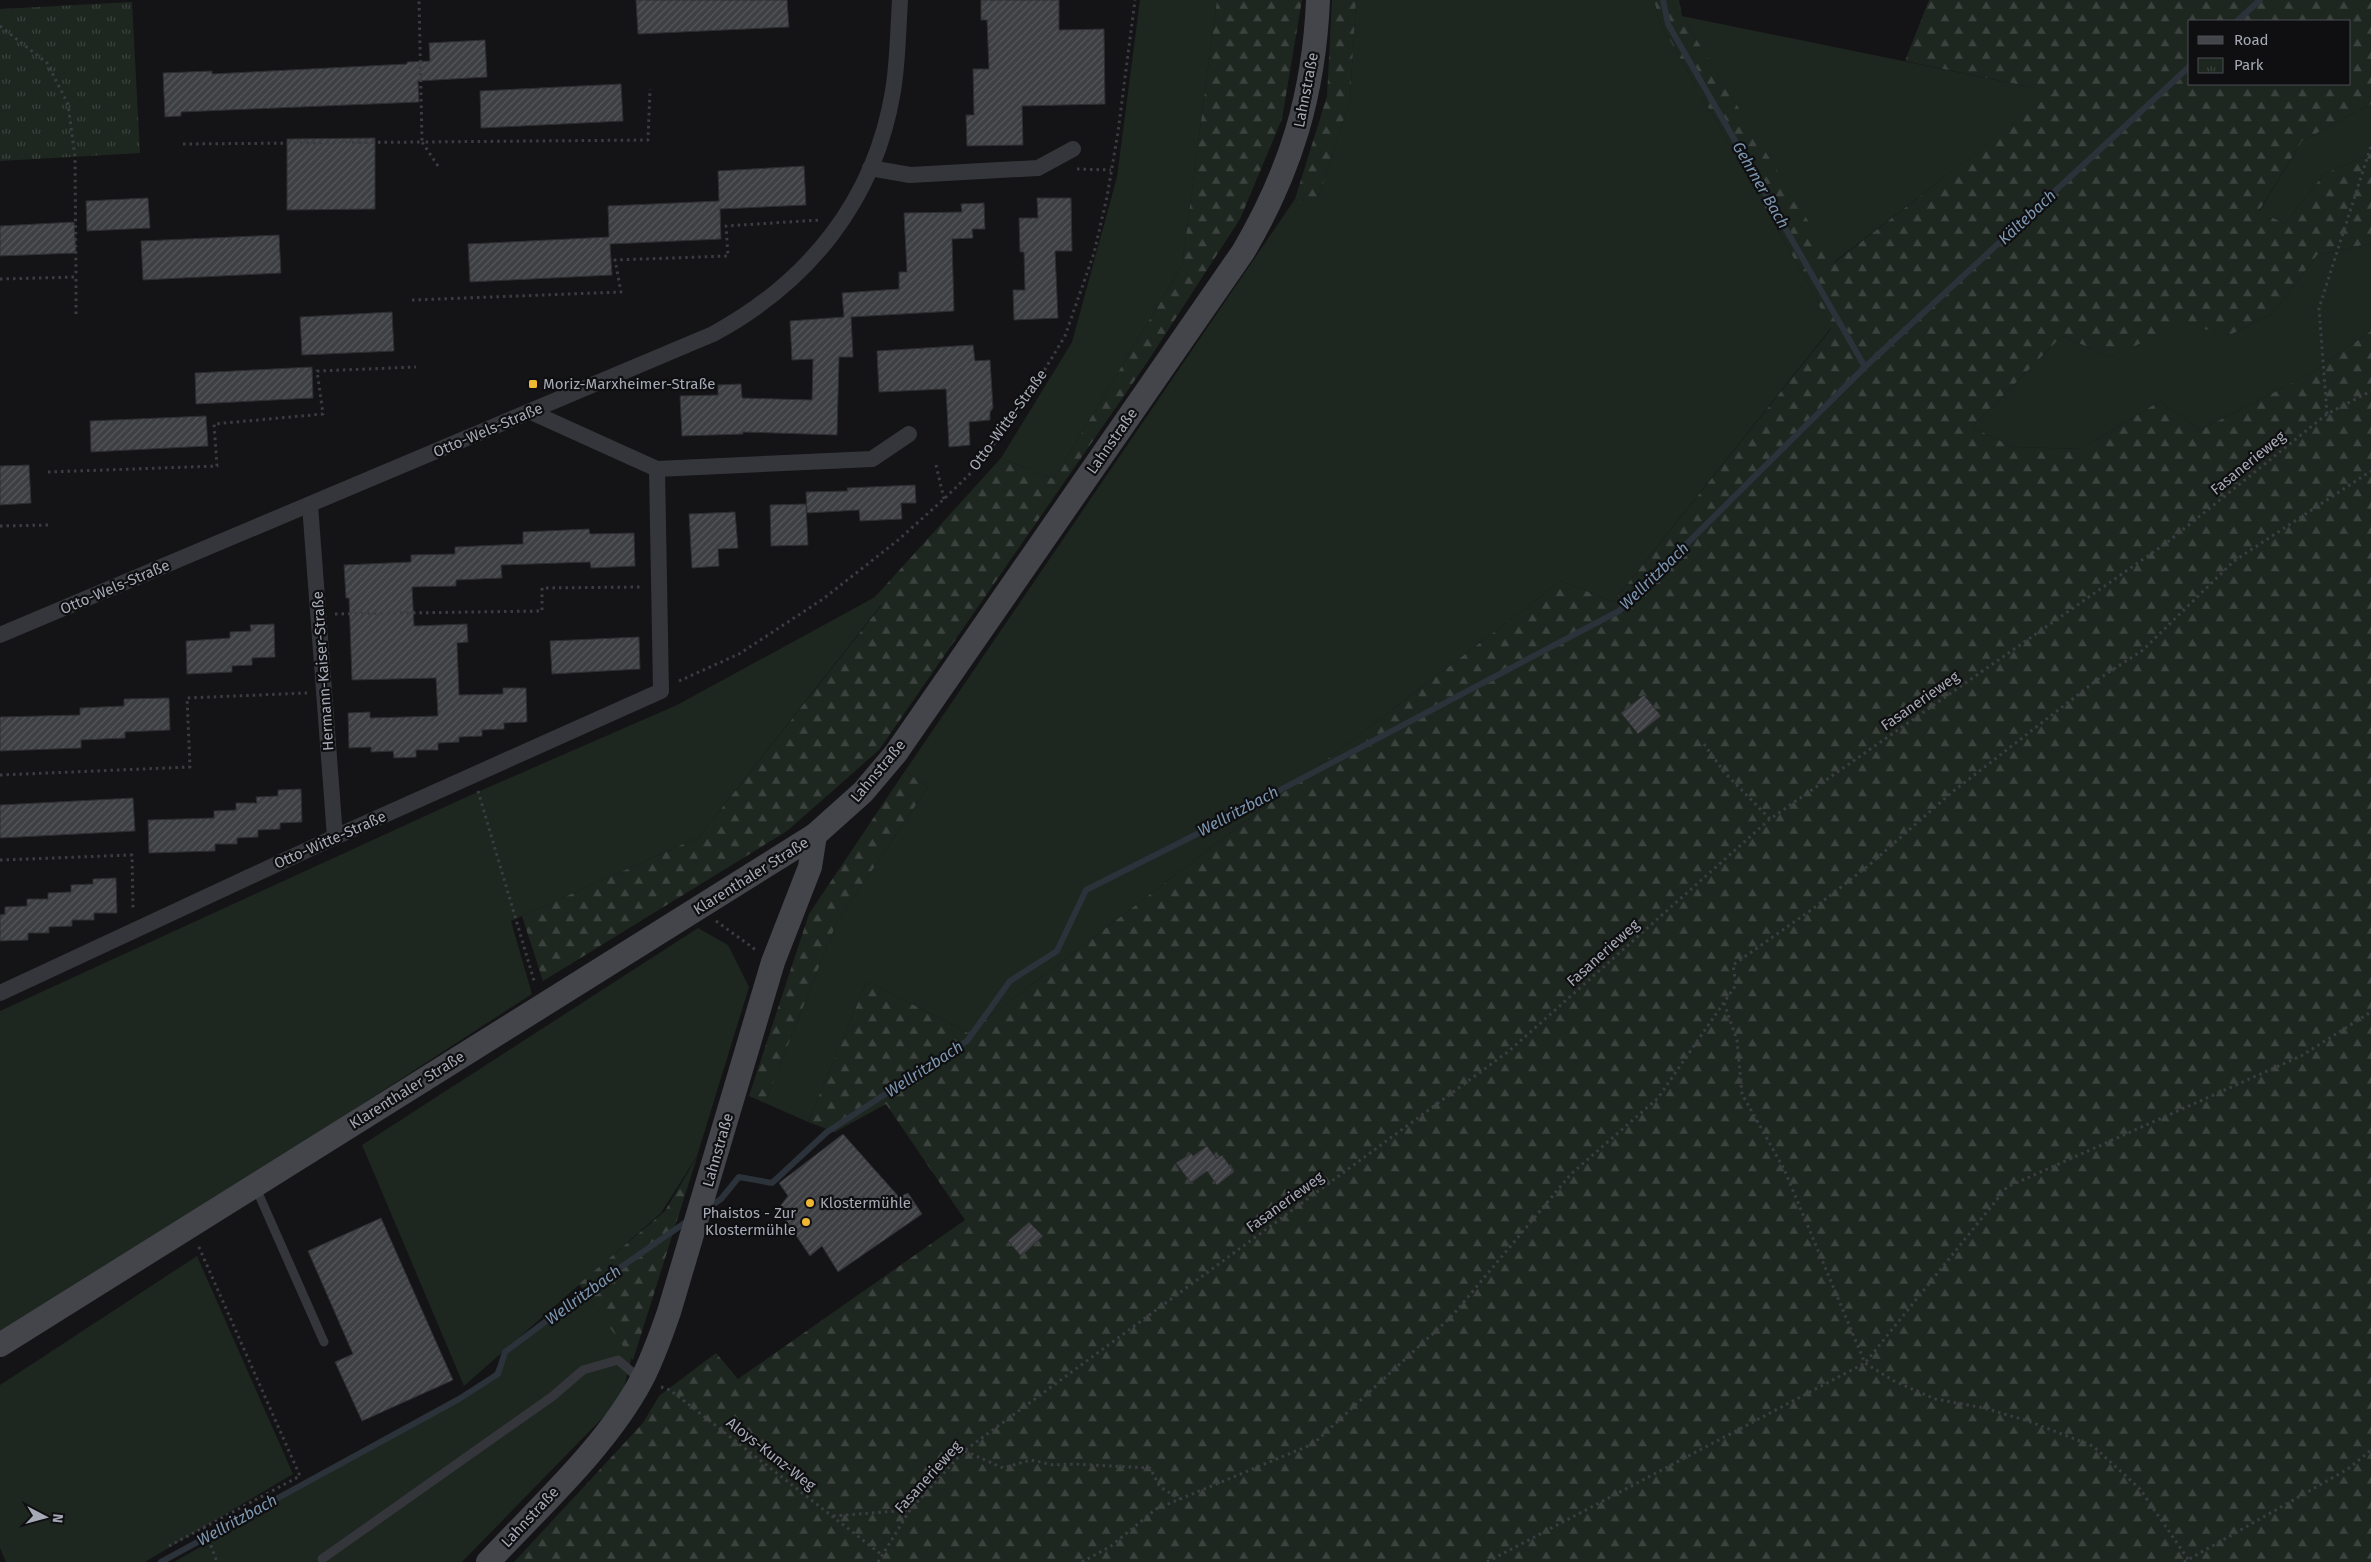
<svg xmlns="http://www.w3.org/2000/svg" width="2371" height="1562" viewBox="0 0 2371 1562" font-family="'Fira Sans',sans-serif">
<defs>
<pattern id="forest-firs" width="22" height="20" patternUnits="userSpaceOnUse" patternTransform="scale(1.25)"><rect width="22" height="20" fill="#1e2620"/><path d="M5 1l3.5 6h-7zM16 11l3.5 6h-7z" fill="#3c433e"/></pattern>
<pattern id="park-tufts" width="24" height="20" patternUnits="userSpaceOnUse" patternTransform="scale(1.25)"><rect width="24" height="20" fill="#1e2620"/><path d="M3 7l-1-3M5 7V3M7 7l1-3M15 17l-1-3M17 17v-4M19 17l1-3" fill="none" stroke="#3c433e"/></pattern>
<pattern id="building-hatch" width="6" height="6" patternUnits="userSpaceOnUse" patternTransform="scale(1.25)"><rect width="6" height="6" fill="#3e3f43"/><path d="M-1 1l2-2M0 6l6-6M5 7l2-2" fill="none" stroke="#57585c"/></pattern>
</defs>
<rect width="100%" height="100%" fill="#141416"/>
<g fill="#1e2620">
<path d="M1140 0H1217L1182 266 1054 479 1001 458 1072 342 1117 177Z"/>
<path d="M1356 0H1654L1660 23 1808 283 1831 328 1613 602 1561 581 968 1033 867 981 808 1122 765 1103 836 924 928 787 905 771 1295 199 1313 213 1350 100Z"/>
<path d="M1682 16 2055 92 1833 263Z"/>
<path d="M2371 104V154L2324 174 2285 224 2259 212 2302 141Z"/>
<path d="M2371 243V331L2308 375 2200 430 2160 401 2081 449 2013 447 1972 427 2062 336 2111 357 2182 323 2230 335 2273 313 2317 255Z"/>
<path d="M875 597 881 605 699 837 511 921 532 994 299 1145 0 1332V1011L473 794 677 705Z"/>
<path d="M698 928 728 945 749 987 697 1156 661 1213 464 1386 362 1145Z"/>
<path d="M197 1256 293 1474 145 1562H6L0 1548V1385Z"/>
<path d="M585 1293 632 1356 621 1399 462 1562H174L279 1502 278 1499 490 1380 505 1352Z"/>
</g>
<g fill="url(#forest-firs)" fill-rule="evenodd">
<path d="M1217 0H1302L1282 119 1240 219 1146 364 879 750 787 831 543 981 522 916 699 837 881 606 875 597 1001 458 1054 479 1182 266Z"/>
<path d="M1332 0H1356L1350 100 1313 214 1295 199 1327 96Z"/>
<path d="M1654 0H1679L1682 16 1834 263 2054 92 1905 61 1929 0H2371V104L2302 141 2259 211 2285 224 2324 174 2371 154V243L2317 255 2273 313 2230 335 2182 324 2111 357 2062 336 1972 427 2013 447 2081 449 2160 401 2200 430 2308 375 2371 331V1562H514L643 1423 659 1396 716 1353 738 1379 965 1220 886 1104 835 1132 808 1122 867 981 968 1033 1561 581 1613 602 1831 329 1808 283 1660 23ZM2190 21H2350V84H2190Z"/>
<path d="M905 771 928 787 836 924 765 1103 749 1096 809 914Z"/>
<path d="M697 1157 633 1360 579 1284 665 1211Z"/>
</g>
<path fill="url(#park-tufts)" d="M132 2 140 153 0 161V9Z"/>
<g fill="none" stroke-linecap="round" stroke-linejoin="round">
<g stroke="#2b323a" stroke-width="6">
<path d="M1663 0 1668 24 1865 367"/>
<path d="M2237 21 2260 0"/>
<path d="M708 1208 721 1199 739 1177 772 1183 827 1132 967 1041 1010 981 1057 951 1086 890 1195 835 1619 611 1865 367 2190 66"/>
<path d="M161 1562 459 1399 498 1374 505 1352 585 1292 689 1220"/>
</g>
</g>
<g fill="url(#building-hatch)" stroke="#2e2e32">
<path d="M636 0H787L789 27 638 34Z"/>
<path d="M981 0H1059V30L1104 29 1105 104 1022 106 1023 145 967 146 966 115H974L973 69H989L987 20H981Z"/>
<path d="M485 40 487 77 418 81 419 102 181 112V116L165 117 163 73 212 71V74L407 64V62L430 61 429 43Z"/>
<path d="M621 84 623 121 481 128 480 91Z"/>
<path d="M375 138V209L287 210V139Z"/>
<path d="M804 166 806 205 720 209 721 239 610 244 612 275 470 282 468 244 609 237 608 206 719 201 718 171Z"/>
<path d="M148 198 150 228 87 231 86 201Z"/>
<path d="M1037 198H1071L1072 251H1055L1058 318 1014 320 1013 290H1025L1024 252H1020L1019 218H1038Z"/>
<path d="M984 203 985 229H972L973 238 952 239 954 311 851 317 853 357H839L837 435 743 432V434L682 436 680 396 718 395V385L741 384 742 398 812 400 813 359 792 360 790 321 844 317 842 293 899 289V272H907L904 213 962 212 961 204Z"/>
<path d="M74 222 76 253 0 256V226Z"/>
<path d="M279 235 281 273 143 280 141 241Z"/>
<path d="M392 312 394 351 302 355 300 317Z"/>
<path d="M973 345 975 361 990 360 993 408 990 412V420L969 422 970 445 949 447 946 389 879 392 877 351Z"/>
<path d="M312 367 313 398 196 404 195 373Z"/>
<path d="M206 416 208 446 91 452 90 421Z"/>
<path d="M29 465 31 503 0 505V466Z"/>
<path d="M915 485 916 503H901L902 519 860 521 859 510 807 513 806 492 848 491 847 488Z"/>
<path d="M806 504 808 545 771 546 770 505Z"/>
<path d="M735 512 738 548 718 549 719 566 692 568 689 514Z"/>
<path d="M589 529 590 534 634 533 635 566 591 568 590 562 501 565 502 578 456 580V586L412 587 414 626 467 624 468 642 457 643 459 695 503 694V688H526L527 722 504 723V729L482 730V736L459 737V742L438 743V750H416V757L394 758 393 751 371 752V747L349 748 348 713 370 712V718L438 716 436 678 352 680 349 598H346L344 565 411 562V555L455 554V547L523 544V532Z"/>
<path d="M274 624 275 657 252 658V665L232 666V672L187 674 186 641 230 638V632L251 631 250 625Z"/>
<path d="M639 637 640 669 552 674 550 641Z"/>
<path d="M1644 695 1661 716 1638 734 1621 713Z"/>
<path d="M169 698 170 730 125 732V738L81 740V748L0 751V717L80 715V708L124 706V699Z"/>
<path d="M301 789 302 822 280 823V829L258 830V837L237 838V844H215V851L149 853 148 820 214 818V811L236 810V803H257L256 797 278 796V790Z"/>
<path d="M133 798 135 831 0 838V805Z"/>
<path d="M116 878 117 913H94V920H72V926L49 927V933H28V940L0 941V915L5 914V907L27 906V899H48V893L71 892V885L93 884V879Z"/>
<path d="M843 1134 899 1197 908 1193 922 1214 838 1272 822 1246 810 1256 778 1209 788 1196 779 1183Z"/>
<path d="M1207 1146 1217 1159 1222 1155 1234 1172 1217 1185 1207 1171 1191 1183 1176 1163 1191 1153 1193 1156Z"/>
<path d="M381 1218 453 1380 362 1421 335 1362 353 1354 308 1251Z"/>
<path d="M1029 1222 1043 1236 1021 1256 1008 1241Z"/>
</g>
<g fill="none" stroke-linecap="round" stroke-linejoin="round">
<g stroke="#3b3d42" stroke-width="3" stroke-dasharray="2.5 4" stroke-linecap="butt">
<path d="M0 26 47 63 68 104 75 157 76 277"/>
<path d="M183 144 422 142 419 0"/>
<path d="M438 166 422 142 648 140 650 89"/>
<path d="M1077 169 1111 170"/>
<path d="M0 279 76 277V317"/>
<path d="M412 300 621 292 615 260 728 256 726 226 820 220"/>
<path d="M2327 414 2319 308 2371 146"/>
<path d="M936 465 944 499"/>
<path d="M48 472 217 466 214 424 323 414 317 371 416 367"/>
<path d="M0 526 51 525"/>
<path d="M335 614 542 611V588L641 587"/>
<path d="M679 681 739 654 823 599 897 541 944 499 977 467 1027 399 1065 336 1094 253 1107 197 1118 132 1135 0"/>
<path d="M1704 744 1724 772 1770 819"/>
<path d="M0 775 190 767 187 698 307 693"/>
<path d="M478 791 535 984"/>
<path d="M0 860 132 855 133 910"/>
<path d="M716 921 756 950"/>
<path d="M1724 1003 1737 1040 1742 1094 1784 1169 1865 1363 1894 1381 1935 1399 1984 1408 2028 1421 2093 1446 2140 1489 2190 1562"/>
<path d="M661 1387 670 1390 882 1555"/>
<path d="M965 1451 1003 1468 1031 1460 1053 1465 1073 1464 1150 1468 1160 1487 1180 1499"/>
<path d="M833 1516 909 1510"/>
<path d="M204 1527 217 1562"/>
<path d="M169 1546 300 1476 198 1245"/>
<path d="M878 1562 910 1510 964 1451 1509 1051 1770 819 2165 544 2327 414 2371 391"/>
<path d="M1082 1562 1111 1546 1156 1509 1313 1444 1452 1316 1571 1174 1658 1098 1736 985 1733 965 1814 908 1868 866 1951 793 2097 680 2143 650 2234 561 2371 471"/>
<path d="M1487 1562 1865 1363 2007 1187 2301 1056 2371 1012"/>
<path d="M2184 1562 2348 1469 2371 1450"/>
</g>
<g stroke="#35363b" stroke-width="9">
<path d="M255 1186 324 1342"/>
<path d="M322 1559 553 1396 583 1370 618 1360 640 1379"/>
</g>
<g stroke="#35363b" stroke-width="16">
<path d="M870 168 910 175 1038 168 1073 149"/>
<path d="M531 412 657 469 872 459 909 434"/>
<path d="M310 505 335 837"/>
<path d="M0 635 713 334C809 282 875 200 893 91 898 61 898 30 900 0"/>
<path d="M0 993 335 837 661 691 657 469"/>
</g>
<g stroke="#43454b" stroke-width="24">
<path d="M0 1345 815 835 863 792 896 753 1243 252C1291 171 1314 94 1318 0"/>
<path d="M488 1562C539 1507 607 1446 642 1379 653 1358 661 1335 669 1312L773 962 810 867 815 835"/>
</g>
</g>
<g fill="#f0b733" stroke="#0f0f11" stroke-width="2">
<rect x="528" y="379" width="10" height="10" rx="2.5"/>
<circle cx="810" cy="1203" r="5"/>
<circle cx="806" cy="1222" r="5"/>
</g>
<g text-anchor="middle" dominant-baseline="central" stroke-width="4.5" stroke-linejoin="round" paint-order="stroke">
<g font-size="15" fill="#a6aab6" stroke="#0f0f11">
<text transform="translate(1306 90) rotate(-79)">Lahnstraße</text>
<text transform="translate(1008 420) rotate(-54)">Otto-Witte-Straße</text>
<text transform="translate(488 430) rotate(-23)">Otto-Wels-Straße</text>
<text transform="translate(1112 441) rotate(-55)">Lahnstraße</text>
<text transform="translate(2248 463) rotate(-39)">Fasanerieweg</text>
<text transform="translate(115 587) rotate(-23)">Otto-Wels-Straße</text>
<text transform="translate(323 671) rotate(-94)">Hermann-Kaiser-Straße</text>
<text transform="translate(1920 701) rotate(-35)">Fasanerieweg</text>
<text transform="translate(878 771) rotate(-50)">Lahnstraße</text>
<text transform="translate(330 840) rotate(-24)">Otto-Witte-Straße</text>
<text transform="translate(751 876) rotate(-32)">Klarenthaler Straße</text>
<text transform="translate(1603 953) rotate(-42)">Fasanerieweg</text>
<text transform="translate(407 1090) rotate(-32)">Klarenthaler Straße</text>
<text transform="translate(718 1150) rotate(-74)">Lahnstraße</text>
<text transform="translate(1285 1202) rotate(-36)">Fasanerieweg</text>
<text transform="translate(771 1454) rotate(38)">Aloys-Kunz-Weg</text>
<text transform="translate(928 1477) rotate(-48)">Fasanerieweg</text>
<text transform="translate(530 1517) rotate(-47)">Lahnstraße</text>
</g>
<g font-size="15" fill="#a6aab6" stroke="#0f0f11" text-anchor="start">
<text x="543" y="384">Moriz-Marxheimer-Straße</text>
<text x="820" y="1203">Klostermühle</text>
<text x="796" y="1213" text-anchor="end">Phaistos - Zur<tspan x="796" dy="17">Klostermühle</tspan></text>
</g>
<g font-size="16" font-style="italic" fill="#7d97b1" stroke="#0f0f11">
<text transform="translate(1761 185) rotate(60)">Gehrner Bach</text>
<text transform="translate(2027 217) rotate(-43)">Kältebach</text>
<text transform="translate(1654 576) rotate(-44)">Wellritzbach</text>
<text transform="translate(1238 811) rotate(-28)">Wellritzbach</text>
<text transform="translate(924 1069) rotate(-33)">Wellritzbach</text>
<text transform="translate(583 1295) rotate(-36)">Wellritzbach</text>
<text transform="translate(237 1520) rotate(-29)">Wellritzbach</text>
</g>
</g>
<rect x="2188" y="20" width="162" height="65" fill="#0f0f11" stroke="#4b4d53"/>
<rect x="2198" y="36" width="25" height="8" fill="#43454b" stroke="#4b4d53"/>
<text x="2234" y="45" font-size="15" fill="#a6aab6">Road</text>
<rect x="2198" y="58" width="25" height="15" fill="url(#park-tufts)" stroke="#4b4d53"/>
<text x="2234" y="70" font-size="15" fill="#a6aab6">Park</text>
<g transform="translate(45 1517) rotate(96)" stroke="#0f0f11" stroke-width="4" paint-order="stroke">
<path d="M0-4L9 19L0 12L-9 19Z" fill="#a6aab6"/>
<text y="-8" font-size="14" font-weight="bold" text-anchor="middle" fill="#a6aab6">N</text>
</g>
</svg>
